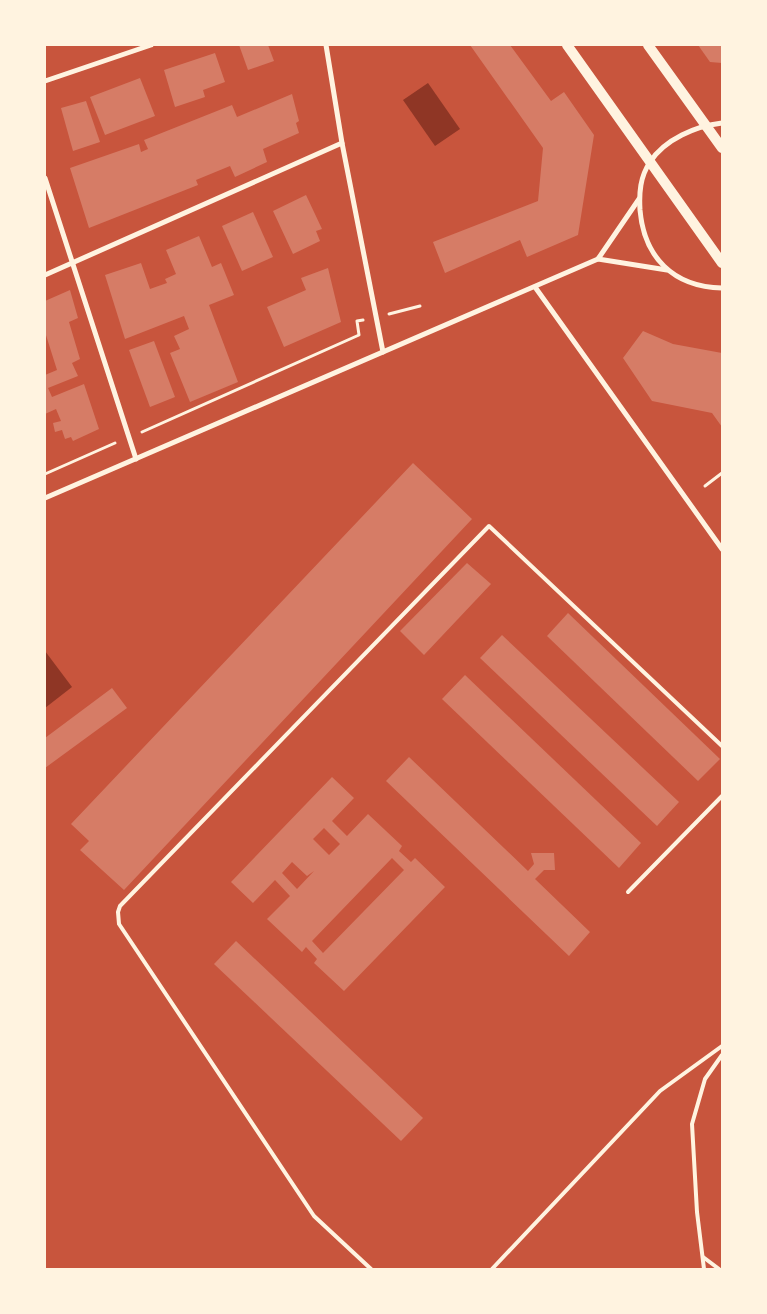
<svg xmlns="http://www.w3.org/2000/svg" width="767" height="1314" viewBox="0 0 767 1314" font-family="'Libre Baskerville',serif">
<rect width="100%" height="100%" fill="#c8553d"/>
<g fill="#8f3625">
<path d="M428 83 460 129 435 146 403 100Z"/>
<path d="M45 651 72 687 45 708Z"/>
</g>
<g fill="#d67c66" fill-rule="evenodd">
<path d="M239 45H268L274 61 248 70Z"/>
<path d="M470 45H510L551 101 564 92 594 135 578 235 527 257 520 240 445 273 433 242 538 201 543 148Z"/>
<path d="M698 45H722V63L710 62Z"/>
<path d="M215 53 225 82 203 90 205 97 175 107 164 70Z"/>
<path d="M140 78 155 116 105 135 90 97Z"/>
<path d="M292 94 299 121 296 123 299 133 263 149 267 162 235 177 230 166 196 180 198 185 89 228 70 168 139 144 141 152 148 149 144 140 232 105 237 117Z"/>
<path d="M86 101 100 142 73 151 61 108Z"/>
<path d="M306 195 322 229 316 231 320 241 293 254 273 211Z"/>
<path d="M253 212 273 257 242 271 222 226Z"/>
<path d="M199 236 212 267 221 263 234 295 209 305 238 382 190 402 170 353 180 349 174 336 189 329 184 316 125 339 105 275 141 263 150 289 167 283 165 279 176 274 166 250Z"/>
<path d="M328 268 341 322 284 347 267 307 306 290 301 278Z"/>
<path d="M70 290 78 318 69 322 80 359 72 363 78 376 48 388 52 397 84 384 99 429 73 441 71 437 65 439 62 430 55 432 53 423 61 421 56 409 45 414V375L57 370 45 332V301Z"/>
<path d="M643 331 673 344 722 353V427L712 413 652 401 623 358Z"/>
<path d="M154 341 175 397 150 407 129 350Z"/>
<path d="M413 463 472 519 124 890 80 850 89 841 71 824Z"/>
<path d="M467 563 491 584 424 655 400 631Z"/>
<path d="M568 613 720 759 698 781 547 636Z"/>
<path d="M502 635 679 802 657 826 480 658Z"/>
<path d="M465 675 641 843 619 868 442 699Z"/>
<path d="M112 688 127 708 45 768V738Z"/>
<path d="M409 757 528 871 534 864 531 853H554L555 870H544L535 879 590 932 569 956 386 781Z"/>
<path d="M332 777 354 798 332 821 347 836 368 814 402 846 399 851 411 862 415 858 445 887 344 991 314 963 317 959 306 947 302 952 267 919 290 896 275 880 253 903 231 882ZM324 828 340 844 329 855 313 839ZM392 858 404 870 323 953 312 941ZM292 862 307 876 314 871 297 889 282 873Z"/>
<path d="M236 941 423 1118 401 1141 214 964Z"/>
</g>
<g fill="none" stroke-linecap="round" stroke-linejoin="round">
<g stroke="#fff3e0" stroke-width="3">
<path d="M389 314 420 306"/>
<path d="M142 432 359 335 357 321 363 320"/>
<path d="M45 474 115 443"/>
<path d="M705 486 722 473"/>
</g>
<g stroke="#fff3e0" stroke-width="4">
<path d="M628 892 722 796"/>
<path d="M703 1257 719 1269"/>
<path d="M371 1269 314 1216 119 924 118 912 120 906 489 526 722 746"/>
<path d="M492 1269 660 1091 722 1046"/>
<path d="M704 1269 697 1212 692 1124 705 1079 722 1055"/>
</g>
<g stroke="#fff3e0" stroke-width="5">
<path d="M326 45 342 143 383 352"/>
<path d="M45 81 151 45"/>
<path d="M722 123C696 126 665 139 650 162 640 177 639 193 640 210 644 257 673 287 722 288"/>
<path d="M45 178 136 459"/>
<path d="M598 259 667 270"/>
<path d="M45 275 342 143"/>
<path d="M535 287 722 549"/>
<path d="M45 498 598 259 639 199"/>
</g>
<g stroke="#fff3e0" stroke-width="10">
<path d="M567 45 722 263"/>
<path d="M648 45 722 148"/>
</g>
</g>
<rect width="767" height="1314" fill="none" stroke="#fff3e0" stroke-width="92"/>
</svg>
